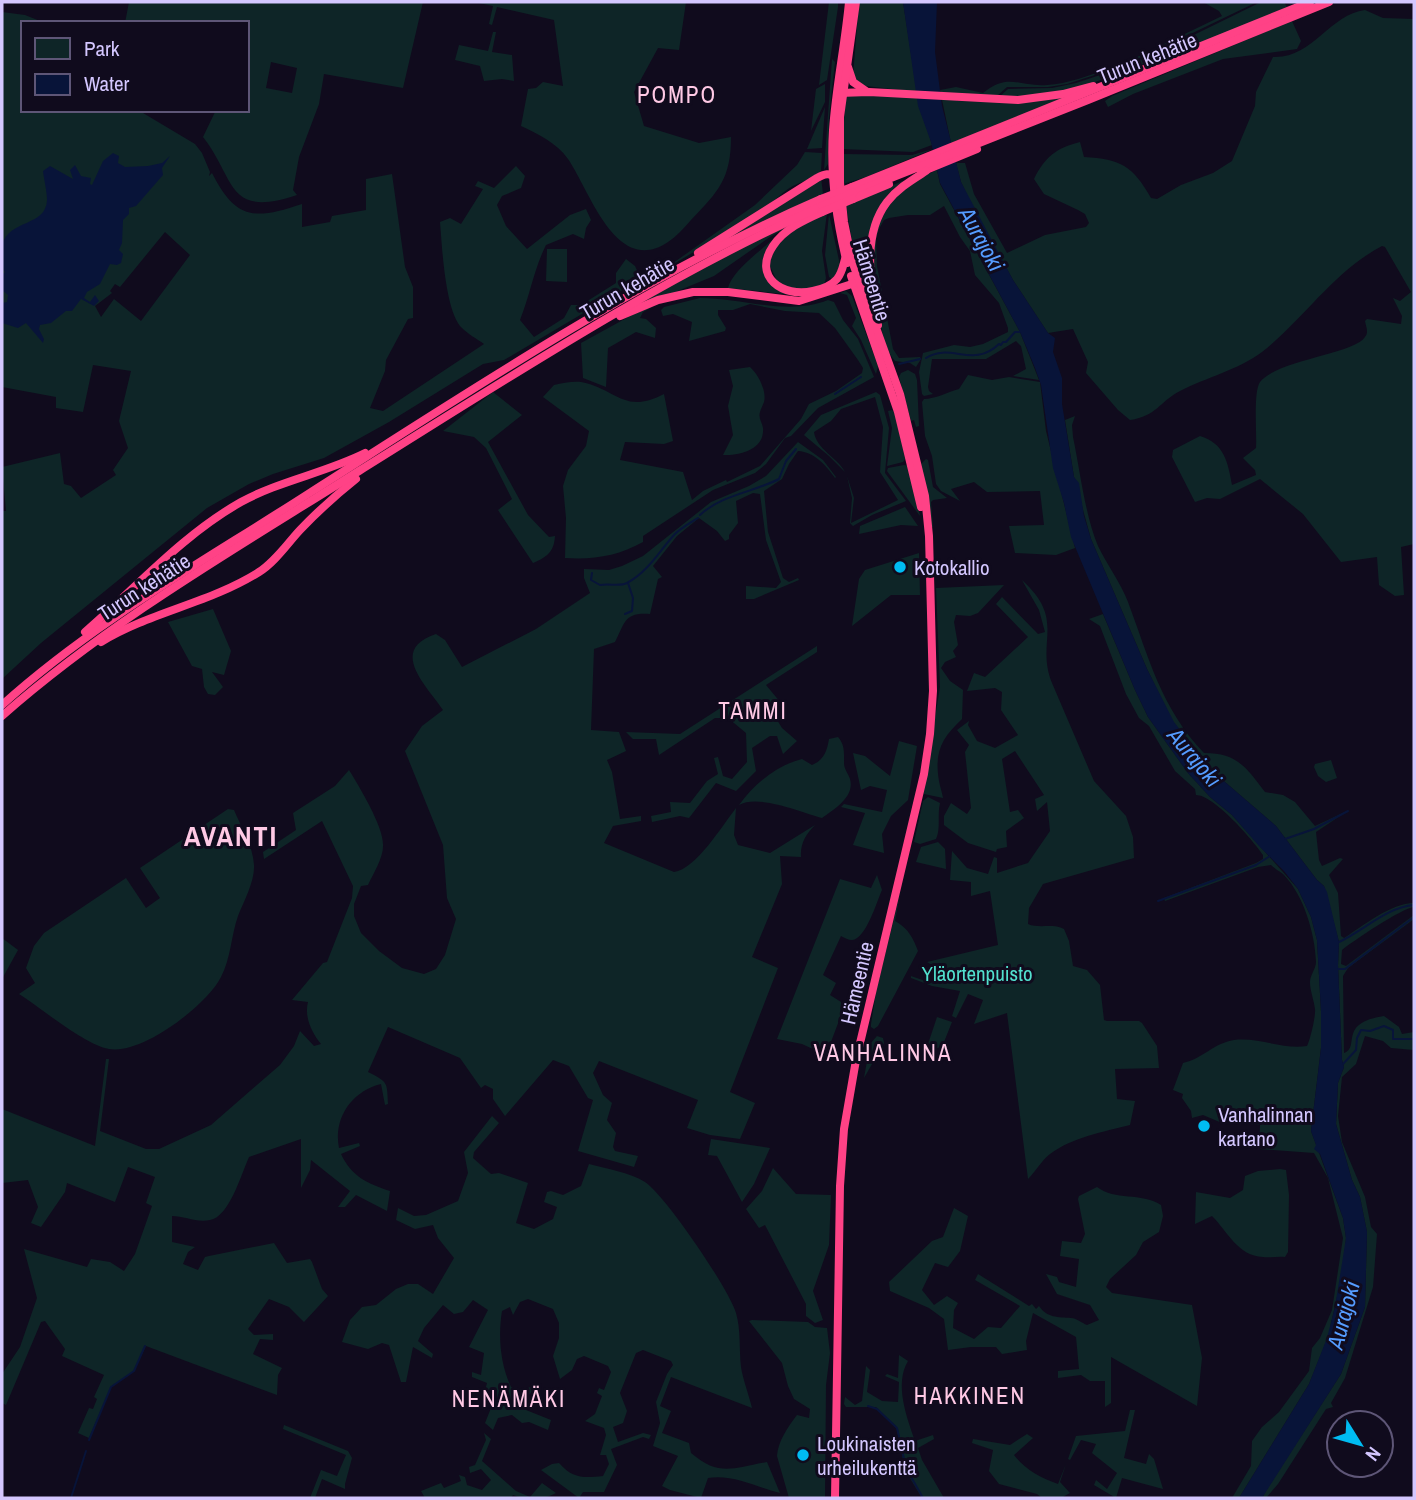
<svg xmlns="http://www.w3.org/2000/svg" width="1416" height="1500" viewBox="0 0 1416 1500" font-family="'Archivo Narrow',sans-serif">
<rect width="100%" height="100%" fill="#100b1d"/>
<g fill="#0e2527" fill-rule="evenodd">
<path d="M129 2H423L403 88 324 74 319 104 299 157 293 190 297 195C226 219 236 179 203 137L216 110H247V23H125ZM271 62 297 68 292 93 266 88Z"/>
<path d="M474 2H686L679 50 658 48 634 92 644 126 699 143 731 137C731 178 719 191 691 220 684 228 677 236 668 242 616 277 590 191 568 159 557 143 538 134 521 126L528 89 536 88 543 82 563 86 554 20 497 7 492 25 489 24 493 6Z"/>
<path d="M829 2H838V7L827 80 819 85Z"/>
<path d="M859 2H903L917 92 866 86 860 84 853 76Z"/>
<path d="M1203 2H1257L1149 54 1110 70 1222 16 1219 11Z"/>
<path d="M1261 2H1284L1287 7 1214 38 1079 88 1056 94 998 98 1008 89 1052 88 1076 83 1112 71 1157 53Z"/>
<path d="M1365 10 1383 18 1414 19V544L1401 547 1404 595 1395 596 1379 585 1377 557 1341 562 1303 514 1260 479 1220 499 1207 498 1195 502 1172 457 1173 450 1200 436C1224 443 1228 462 1232 485L1256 475 1255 470 1243 458 1256 448C1257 434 1253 392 1260 382 1277 360 1354 354 1365 337 1369 332 1366 327 1365 321L1367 319 1401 324 1402 316 1393 298 1400 301 1411 292 1385 247 1382 246C1333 272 1305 318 1262 352 1238 370 1207 377 1180 391 1159 402 1157 416 1130 420L1118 410 1086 373 1088 362 1073 329 1048 333 1044 327 1013 280 973 208 961 182 956 163H965L974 194 1007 253 1045 235 1086 227 1089 223 1085 214 1078 210 1044 194 1034 179C1045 157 1056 148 1080 142L1084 157C1121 159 1133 166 1151 198L1157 199 1181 185 1213 173 1232 161 1255 106 1256 92 1273 57C1312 59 1330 14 1365 10Z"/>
<path d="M2 12 25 15 45 23H23V110H138L195 144 202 153 210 172 209 176 212 173C236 220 254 220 302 204V227L330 222 332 216 366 210V179L392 174 405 267 413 287V318L408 319 386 360 385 371 370 408 383 411 484 344C477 339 468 334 462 328 445 312 442 246 440 222L450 218 461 224 483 189 475 186 478 181 494 188 516 166 525 176 521 188 502 196 497 205 506 226 527 249 570 215 586 209 591 220 586 228 584 239 573 234 546 245C534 269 530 295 520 320L534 337 564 318 571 305H581L616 283V273L626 259 635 266 641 279 504 360 483 364 389 422 324 458 273 474 249 484 207 508 41 643 2 679V511H6L2 467 60 453 64 484 71 486 81 498 116 475 113 470 128 448 119 421 131 371 93 365 83 412 56 408V397L2 387ZM165 232 190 255 141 321 114 299 101 317 95 306 112 293 110 291 115 284 120 287Z"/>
<path d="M1292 21 1301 41 1297 49 1223 59 1133 94 1108 107 1105 101 1112 96Z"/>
<path d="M493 32H496L492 52 512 55 514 81 502 79 484 81 480 66 455 60 459 45 488 51Z"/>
<path d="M832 59 835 62 829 117 828 164 824 170Z"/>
<path d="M1108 69 1107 71 1067 84 1048 87H1007L997 96H957V101L1018 102 1083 91 951 143 940 90 956 87 983 93C1009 72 1018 87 1047 85 1068 84 1089 75 1108 69Z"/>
<path d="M825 84V102L811 131 816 89Z"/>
<path d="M846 94 918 98 932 145 913 152 842 149Z"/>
<path d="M825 107 822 148 807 149Z"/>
<path d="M933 149 866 177 843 184 842 154 912 155Z"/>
<path d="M805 152 822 153 821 171C810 181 794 183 784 192 749 223 700 247 659 273L755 205 797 165Z"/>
<path d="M937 170 940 184 1020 332 1039 380 1013 376 1026 369 1021 346 1016 341 986 359H932L928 387 929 391 933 394 924 396 922 394 919 372 923 353 954 345 970 347 983 344 1008 332V328L999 303 975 275 970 251 960 237 944 206 930 215H908L889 218 884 220 879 229 876 239 877 266 893 349 899 358 920 357 921 359 916 367 910 363 895 361C883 347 880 323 878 305 869 238 868 201 937 170Z"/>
<path d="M821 177 823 194 709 248Z"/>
<path d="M905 180 871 230 875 319 855 259 846 205Z"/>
<path d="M827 213 822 251 826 278 824 285 807 291 779 285 770 266C771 237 805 224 827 213Z"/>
<path d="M829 214 840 265 834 280 829 277 825 255Z"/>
<path d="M796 222 770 237 714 276 624 313 702 267Z"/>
<path d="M776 237 766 268 781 291 803 296 728 288C732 271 762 249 776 237Z"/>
<path d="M547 249H567V282L546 281Z"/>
<path d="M846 291 852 296 878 366 876 374 861 340 852 326 856 318 847 295 840 293Z"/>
<path d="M700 298C741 298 789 316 828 300L834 302 843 320 858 339 874 377 818 408 791 436 785 438 766 464 755 473 713 490 643 536V542C618 556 593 560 565 558L566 518 563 486 568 470 586 446 589 431 543 397 554 385C563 383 573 381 581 382 617 389 624 415 664 394L673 441 664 444 625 442 620 460 683 472 692 500 703 491 726 480 727 482 760 466 801 419 809 404 836 391 862 373 863 368 858 360 835 328 819 313 785 311 750 304 733 310H718V315L726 328 725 331 689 341 692 322 673 314 663 316 661 310 664 307Z"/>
<path d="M652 304V307L643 312 640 318 646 319 656 328 655 338 636 332 608 348 606 387 583 378 581 343Z"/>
<path d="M750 367C758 374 767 391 764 402 763 405 761 408 760 412 758 418 762 422 763 428 765 450 739 456 723 455L733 435 728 406 733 386 729 370Z"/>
<path d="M908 370 915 374 917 380 919 426 916 427 914 420 911 421 899 377 901 373Z"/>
<path d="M968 375 992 380 1009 377 1040 382 1046 431 1075 548 1056 555 1015 553 1009 526 1044 525 1040 491 987 492 974 482 951 489 960 501 941 491 936 484 932 456 925 436 922 402 924 399C935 399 948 392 959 389Z"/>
<path d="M493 392 522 415 488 442 528 515 549 537 555 536C554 552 547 557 533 563L498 510 512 499 486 448 474 437 443 431Z"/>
<path d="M876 392 880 395 889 428 885 473 906 501 872 515 853 526 850 523 852 498 847 476 854 498 851 523 898 500 880 472 883 427 875 397 841 409 831 421 814 432C816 449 838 458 845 472L829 456 804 435 821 415Z"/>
<path d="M892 410 895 413 905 459 903 462 887 466 892 428 888 411Z"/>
<path d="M1075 416 1072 425 1073 437C1080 470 1085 515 1098 546 1107 565 1121 583 1128 602 1149 658 1161 708 1204 753 1237 753 1246 767 1265 792L1283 795 1295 802 1315 826 1349 810 1316 832 1319 860 1322 866 1340 858 1343 859 1329 875 1338 893 1341 936 1344 938C1363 926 1391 903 1414 903V907C1402 908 1353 941 1342 950L1341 964 1346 966 1414 915V919L1348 968 1343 976 1344 1053C1361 1047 1337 1023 1384 1016L1399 1027 1402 1034 1414 1032V1050L1391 1048 1383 1041 1365 1036 1356 1064 1342 1077 1338 1116 1342 1142 1365 1197 1371 1227 1377 1234 1373 1287 1345 1378 1331 1403 1333 1407 1326 1409 1278 1484 1266 1498H1262L1267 1489 1341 1374 1365 1307 1367 1232 1360 1197 1352 1180 1336 1124 1338 1083 1344 1067 1342 1060 1338 965 1339 942 1324 886 1317 880 1276 826 1211 770 1173 722 1147 669 1091 539 1074 477 1065 420Z"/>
<path d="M798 442 823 460 836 477 835 478C826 465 814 452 798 451L789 464 782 479 764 491 768 532 783 578 789 582 798 578 799 580 754 599H746V586L776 588 781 582 766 540 760 494 753 493 736 501 738 523 729 535V539L725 541 717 531 699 518 677 536 653 566 662 577 658 579 650 614C624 612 625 623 615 642L594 649 591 730 619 732 626 751 607 760 612 772 620 819 641 816V821L613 826 604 843 674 872C696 869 722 826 736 808L734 835 738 845 770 853 815 825C806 834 800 844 801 857L780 856 782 884 752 957 778 968 730 1092 755 1103 740 1139 710 1135 687 1128 698 1100 599 1061 593 1073 603 1095 612 1103 607 1120 616 1133 613 1147 615 1151 638 1156 634 1167 578 1151 593 1100 588 1098 569 1066 553 1060 505 1116 493 1099V1089L485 1085 481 1088 460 1058 388 1027 368 1072C388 1082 387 1082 388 1104L385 1105 381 1084C352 1091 333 1118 339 1148L359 1143 360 1146 341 1154C351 1176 368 1184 390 1191L387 1211 356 1195 345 1207H338L350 1191 311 1160 310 1170 301 1188V1139L249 1157C241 1175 229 1217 210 1220 197 1223 184 1216 172 1216V1242L195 1247 188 1252 183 1264 198 1270 205 1257 209 1256 274 1243 287 1263 310 1259 312 1262 322 1289 328 1296 304 1322 289 1307 269 1299 248 1329 254 1335 273 1334V1340L260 1339 253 1354 282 1368 278 1375 277 1395 146 1346 134 1371 111 1387 89 1438 78 1433 89 1408 93 1409 97 1399 94 1397 104 1375 62 1356 65 1349 45 1321 41 1322 6 1405 2 1403V1374L20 1347 37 1298 24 1249 87 1267 91 1259 110 1262 124 1271 135 1254 152 1206 146 1203 155 1177 128 1167 115 1202 67 1183 65 1192 41 1227 31 1223 38 1207 28 1180 2 1183V1109L95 1146 106 1059H109L100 1131 146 1149H159L211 1125 280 1065 294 1046 300 1031 314 1046 321 1044C312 1033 304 1017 308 1002L292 1000 323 963 327 962 352 898 353 886 322 821 264 859 263 852 296 830 293 813 335 786 349 770C359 786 383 826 383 844 384 857 373 874 368 885L361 886 354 904V916L361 933 379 951 402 968 424 974 436 969 445 955 456 919 447 898 443 845 405 751 422 726 443 710C426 685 388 650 436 634L445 640 462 667 536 629 590 593 584 578V569L609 570 622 566 643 556 711 502 749 486 766 476Z"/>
<path d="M926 459 928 460 933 487 947 498 933 500 931 502 933 527H931L921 464Z"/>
<path d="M904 465 910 466 920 516 887 471 888 468Z"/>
<path d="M905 507 918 526 901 525 859 534 860 526Z"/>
<path d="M919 553 920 595H891L852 626 859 579 865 570Z"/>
<path d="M1022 580C1067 621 1035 641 1052 683L1094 781 1126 816 1133 837 1134 858 1043 884 1029 908 1028 924C1039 929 1053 923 1064 929L1069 941 1073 966 1087 970 1100 985 1104 1020 1107 1021H1139L1142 1023 1157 1046 1159 1068 1115 1069 1117 1099 1135 1101 1130 1125C1103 1132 1073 1137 1050 1154 1041 1161 1036 1171 1028 1179L1007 1013 974 1024 983 1000 968 994 956 1018 952 1016 960 991 932 986 911 978V976L931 983 937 968 927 962 998 945 990 891 971 896V882L950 880 952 851 967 868 988 874 994 857 997 858V873L1028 863 1050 831 1047 802 1037 811 1035 799 1044 795 1015 751 1002 759 1010 812 1018 810 1024 818 1006 831 1007 847 997 849 996 852 968 843 944 825V816L951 803 967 814 971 808 965 752 969 745 957 730 969 721 968 725 977 741 995 748 1018 735 1001 710 1002 692 995 688 967 691 974 673 985 677 1028 637 996 604 1002 597 1038 634 1045 632 1039 610Z"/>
<path d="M1004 585 978 613 970 616 956 615 954 622 958 645 953 651 956 657 945 662 941 668 950 681 963 690 962 719C942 738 934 751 939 781 940 787 942 792 943 798L924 794 923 792 940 687 936 588Z"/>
<path d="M213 609 231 651 224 675 212 672 223 687 215 695 208 694 204 687 202 669 192 666 168 622Z"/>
<path d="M1103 614 1135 690 1148 717 1188 773 1210 797 1232 815 1298 889 1311 917 1317 940 1321 1011V1048L1311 1131 1343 1218 1346 1238 1343 1270 1328 1337 1309 1384 1239 1498H1232L1251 1466 1252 1441 1262 1427 1279 1412 1309 1371 1312 1348 1320 1338 1332 1310 1343 1238 1328 1178 1314 1153 1259 1149 1260 1125 1222 1123 1203 1115 1192 1118 1191 1111 1182 1098 1183 1094 1173 1090 1183 1063C1202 1059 1214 1043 1234 1040 1259 1037 1284 1050 1307 1046 1310 1041 1316 1015 1315 1009 1314 1000 1310 991 1310 982 1310 975 1316 969 1316 962 1315 934 1304 896 1284 875 1281 872 1275 869 1271 865L1258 867 1165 901 1164 898 1256 863 1263 859V855C1253 840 1214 795 1196 795L1195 789 1175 771 1149 726 1139 718 1126 694 1100 626 1089 619Z"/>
<path d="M817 646V652L766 685 781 703 771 710 782 728 797 741 783 754 777 736H770L752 748 756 771 736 791 716 783 689 818 680 816 652 822 651 816 671 812 670 802 690 803 707 781 718 774 714 758 718 757 723 776 732 779 747 762 746 733 728 718H715L659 755 656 739H633L626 732 680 734Z"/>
<path d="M838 737C845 745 844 753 844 763 844 769 848 773 850 779 855 797 834 809 822 818 801 812 758 794 739 805 754 784 777 765 802 759L812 765C824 760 827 751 829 739Z"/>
<path d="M899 741 917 746 908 800 891 816 882 834 884 853 853 845 865 813 841 807 844 804 882 812 887 790 870 786 861 790 853 753 865 756 890 776Z"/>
<path d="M1331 760 1337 778 1326 782 1318 776 1314 767 1315 764Z"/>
<path d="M928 797 940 803C937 815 941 828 936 839L920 844 914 842 923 801Z"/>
<path d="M228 809 234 810C241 827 253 846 254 865 255 881 244 901 238 916 231 936 231 958 221 977 207 1005 142 1055 109 1049 85 1045 41 1008 19 994L35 983 26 968 34 946 44 933 126 878 146 908 160 898 140 868Z"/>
<path d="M938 842 945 849 946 869 916 862 921 847Z"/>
<path d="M877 875 882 890C877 901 866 939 852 940 848 940 845 938 841 936L823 975 836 983 830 995 841 1002 840 1018 826 1055 802 1044 777 1039 840 879 871 888Z"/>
<path d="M900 894 895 921C909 929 913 938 918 951L878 1026 874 1029 871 1027V1024L876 992Z"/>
<path d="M2 938 18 950 2 979Z"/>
<path d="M937 1017 952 1022 942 1047 918 1052 913 1050 927 1047Z"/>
<path d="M877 1036 883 1038 884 1043 864 1078 870 1044Z"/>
<path d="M492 1116 499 1123 474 1152 473 1158 491 1174 499 1173 528 1183 516 1223 534 1229 553 1219 557 1207 544 1202 547 1192 551 1191 563 1195 581 1186 589 1164C607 1169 629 1172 645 1182 665 1195 729 1289 736 1313 741 1330 739 1349 741 1367 743 1380 749 1395 752 1408L671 1377 660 1406 671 1411 662 1433 689 1443 691 1453C719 1477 733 1468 767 1462L780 1493C756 1487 733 1474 708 1478L701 1498 670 1490 662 1486 678 1456 653 1446 660 1423 656 1402 667 1374 673 1365 671 1361 643 1350 636 1353 620 1393 627 1411 623 1423 613 1427 618 1442 643 1433 651 1435 649 1439 643 1437 611 1449 617 1465 604 1492H583L579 1498 541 1470 552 1464 559 1463C573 1479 584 1478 603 1476L609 1464 606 1455H600L606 1435 604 1428 585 1421 595 1414 602 1396 597 1393 599 1388 604 1390 611 1372 608 1366 584 1356 577 1359 572 1370 560 1379 553 1356 559 1338V1323L553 1309 528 1299 520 1302 513 1315 510 1307 502 1311C498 1336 500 1363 511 1387L519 1390 531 1387 537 1392 525 1395 522 1403 526 1410 551 1420 548 1430 529 1422 522 1423 512 1415 498 1418 493 1430 485 1423 491 1408 482 1402 487 1383 472 1377V1372L481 1375 484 1353 469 1347 488 1310 473 1300 463 1312 454 1314 443 1305 424 1328 418 1341 433 1354 432 1358 413 1347 406 1382H401L389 1345 382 1343 368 1349 342 1342 350 1320 362 1307 376 1305 396 1289 408 1284H418L433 1294 454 1258 438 1238 433 1225 415 1229 396 1220 398 1208 414 1216 426 1215 458 1201 468 1173 464 1152Z"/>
<path d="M711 1139 770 1148 754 1184 742 1202 717 1156 708 1155Z"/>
<path d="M773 1168 796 1194 831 1195 829 1245 813 1291 823 1320 815 1323 806 1316V1304L765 1225 759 1228 746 1209 762 1191Z"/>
<path d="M1280 1169 1286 1170 1289 1195 1288 1252 1285 1257C1278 1256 1270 1258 1263 1257 1238 1256 1228 1232 1212 1216L1195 1224 1196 1192 1230 1198 1243 1190 1245 1176 1258 1171Z"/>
<path d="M1097 1187C1115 1201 1141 1192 1161 1205L1163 1216 1159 1232 1143 1242 1136 1255 1110 1279 1106 1287 1112 1293 1192 1305 1202 1358 1197 1406 1111 1357V1403L1105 1407V1381H1090L1081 1375 1058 1378V1371L1079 1369 1076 1337 1033 1313 1026 1341 1027 1350 1002 1354 996 1347H971L948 1350 944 1319 929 1308 890 1291 889 1282 932 1241 943 1237 954 1208 968 1216 960 1251 948 1267 935 1263 922 1290 934 1305 947 1296 958 1303 954 1310 953 1328 974 1339 988 1327 1001 1328 1020 1306 975 1280 978 1274 1029 1306 1032 1304 1036 1309 1039 1306C1047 1318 1058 1317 1071 1318 1076 1318 1082 1323 1087 1325L1099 1320 1090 1305 1057 1294 1046 1274 1057 1277 1059 1282 1076 1287 1079 1259 1060 1256 1062 1241 1081 1243 1085 1234 1078 1199 1079 1196Z"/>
<path d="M752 1320 808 1322 815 1327 827 1328 830 1353 826 1385 825 1498H789L777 1456C778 1441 788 1427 797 1415L809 1418 810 1409 794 1399 788 1386 782 1363 749 1321Z"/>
<path d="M899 1355 908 1361C894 1384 907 1418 915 1441L933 1435 934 1439 918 1448 922 1460 944 1498H922L905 1470 896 1426 876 1407H846L844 1404 845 1397 855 1405 862 1401 866 1366 870 1370 867 1392 882 1401 898 1402 899 1382 885 1376 887 1374 898 1378Z"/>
<path d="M1130 1410H1135L1124 1458 1146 1464 1149 1454 1154 1459 1163 1489 1122 1478 1116 1498 1094 1485 1096 1480 1107 1489 1117 1473 1092 1453 1096 1444 1081 1440 1070 1460 1068 1459 1076 1436 1125 1431Z"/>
<path d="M284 1425 348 1451 352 1458 345 1484V1489L322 1479 315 1498H310L321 1470 337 1476 346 1455 283 1429Z"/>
<path d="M484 1433 491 1439 482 1461 516 1491 530 1497 542 1483 556 1493C544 1500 525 1500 513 1495L511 1498H425L421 1491 441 1483 444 1488 461 1481 459 1475 465 1477 467 1485 482 1490 491 1480 481 1469 470 1473 469 1467 475 1465 486 1440Z"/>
<path d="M1027 1434 1033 1438 1014 1455C1026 1470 1039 1477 1058 1484L1066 1464 1060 1482 1070 1493 1061 1498H1042L1037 1494 999 1484 989 1471 993 1450 972 1443 973 1439 1010 1445Z"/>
</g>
<g fill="#081439">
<path d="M903 2H937L935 52 942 106 961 182 1013 280 1048 333 1055 338 1053 352 1062 378V404L1074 477 1079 483 1084 516 1091 539 1147 669 1174 722 1211 770 1276 826 1317 880 1324 886 1327 892 1339 942 1338 965 1342 1060 1344 1067 1338 1083 1336 1124 1352 1180 1360 1197 1367 1232 1365 1307 1341 1374 1262 1498H1239L1309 1384 1327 1338 1335 1307 1346 1238 1343 1218 1320 1154 1314 1149 1316 1145 1311 1131 1321 1048V1011L1317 940 1311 917 1298 889 1284 871 1259 846 1232 815 1210 797 1188 773 1148 717 1135 690 1071 537 1064 503 1053 468 1041 385 1035 368 1020 332 940 183 931 142 918 106Z"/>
<path d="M113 153 119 156 118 163 125 167 148 166 162 163 170 156 162 168 163 175 136 206 129 208V214L123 220 122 243 119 250 123 254 121 263 117 265 110 264 100 284 87 292 84 298 90 302 95 295 99 301 94 306 81 299 72 311H66L51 323 40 325 39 329 44 339 43 343 26 323 18 328 2 323V303L7 302 8 295 2 290V275L5 272 2 268C2 261 0 251 2 245 9 219 46 227 47 200 47 191 44 180 43 171L50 166 73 179 70 170 75 165 81 176 91 178 90 184 92 185 103 161Z"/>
</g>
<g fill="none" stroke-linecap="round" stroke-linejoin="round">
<g stroke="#081439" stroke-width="2">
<path d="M926 358C951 342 973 369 999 344L1001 345 1003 342H1006L1015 332H1020"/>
<path d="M899 364 920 359"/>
<path d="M835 394 861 377"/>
<path d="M700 515C721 495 754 492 779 479L786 461 796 449"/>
<path d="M592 573 591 580 600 585C610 583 619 587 627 583 649 571 659 551 675 534 681 528 690 523 698 518"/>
<path d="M625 614 632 611 633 598 628 583"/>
<path d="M1285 839 1314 829 1348 811"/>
<path d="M1158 901 1256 865 1270 856"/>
<path d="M1339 942C1363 931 1387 907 1414 905"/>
<path d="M1338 969H1345L1414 917"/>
<path d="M1343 1064 1356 1050 1357 1038 1361 1030 1370 1031 1384 1026 1393 1030V1039H1414"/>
<path d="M868 1406 877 1409 897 1428 906 1468 923 1498"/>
<path d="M89 1440 111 1387 134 1371 145 1346"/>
<path d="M71 1498 86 1451"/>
</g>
<g stroke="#ff4286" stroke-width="8">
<path d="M848 67 853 82 866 91"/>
<path d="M839 93 869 92 1018 100 1063 94 1093 86"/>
<path d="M921 172 977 149"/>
<path d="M852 187 1310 2"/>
<path d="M853 193 1088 100 1329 2"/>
<path d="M853 199 889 184"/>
<path d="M822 212C804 220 784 229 773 246 752 277 783 298 813 291 822 289 831 286 837 279 842 273 843 266 845 259"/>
<path d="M698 253 817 178C824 174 830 172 836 178"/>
<path d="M847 263C836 219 830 176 833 130 836 87 845 45 849 2"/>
<path d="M851 276 898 412 921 507"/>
<path d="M620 316 658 300 693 292H728L799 301 855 283"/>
<path d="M878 325C871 286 861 236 887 202 898 188 912 180 926 171"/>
<path d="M85 632C136 588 181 536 241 502 279 481 325 473 365 453"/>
<path d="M101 642C150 612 210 603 259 572 275 562 287 544 300 530 318 511 336 495 356 479"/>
<path d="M2 705C95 621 206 560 311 492 476 387 641 277 821 199"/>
<path d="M2 716C111 620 237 548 359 471 510 377 659 279 822 206"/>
<path d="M835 1498 840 1186 844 1129 856 1060 924 774 930 734 933 691 929 536 925 496 900 394 852 261 844 222 840 183V117L856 2"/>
</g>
<g stroke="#ff4286" stroke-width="8">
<path d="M821 199 852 187"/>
<path d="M822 206 853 193"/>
<path d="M822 212 853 199"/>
</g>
</g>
<g fill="#00bcf2" stroke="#100b1d" stroke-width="2.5">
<circle cx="900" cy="567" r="7"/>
<circle cx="1204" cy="1126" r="7"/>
<circle cx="803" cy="1455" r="7"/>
</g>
<g text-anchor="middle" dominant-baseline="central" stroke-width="6" stroke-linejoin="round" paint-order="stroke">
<g font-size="21" fill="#d4c7ff" stroke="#100b1d">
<text transform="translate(1147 58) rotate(-22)">Turun kehätie</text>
<text transform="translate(872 280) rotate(73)">Hämeentie</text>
<text transform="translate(627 288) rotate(-30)">Turun kehätie</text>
<text transform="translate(144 587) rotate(-33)">Turun kehätie</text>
<text transform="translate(857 983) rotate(-77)">Hämeentie</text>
</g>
<g font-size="21" fill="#d4c7ff" stroke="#100b1d" text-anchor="start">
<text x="914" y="567">Kotokallio</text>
<text x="1218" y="1114">Vanhalinnan<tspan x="1218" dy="24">kartano</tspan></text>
<text x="817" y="1443">Loukinaisten<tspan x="817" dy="24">urheilukenttä</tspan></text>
</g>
<g font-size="21" fill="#52e0ce" stroke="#100b1d">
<text x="977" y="973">Yläortenpuisto</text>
</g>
<g font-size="23" letter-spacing="2" fill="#ffc9e5" stroke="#100b1d">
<text x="677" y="94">POMPO</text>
<text x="753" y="710">TAMMI</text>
<text x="883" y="1052">VANHALINNA</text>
<text x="970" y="1395">HAKKINEN</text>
<text x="509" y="1398">NENÄMÄKI</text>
</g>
<g font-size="23" font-style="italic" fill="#559cff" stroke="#100b1d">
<text transform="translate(982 239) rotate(61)">Aurajoki</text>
<text transform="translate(1195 757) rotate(50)">Aurajoki</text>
<text transform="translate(1343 1315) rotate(-75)">Aurajoki</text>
</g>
<g font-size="28" font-weight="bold" letter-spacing="2" fill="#ffc9e5" stroke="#100b1d">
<text x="231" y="836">AVANTI</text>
</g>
</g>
<rect width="1416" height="1500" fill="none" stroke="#d4c7ff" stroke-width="7"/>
<rect x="21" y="21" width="228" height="91" fill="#100b1d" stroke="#5e5677" stroke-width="2"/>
<rect x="35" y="38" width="35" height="21" fill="#0e2527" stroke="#5e5677" stroke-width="2"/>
<text x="84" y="56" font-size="21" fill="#d4c7ff">Park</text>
<rect x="35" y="74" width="35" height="21" fill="#081439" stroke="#5e5677" stroke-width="2"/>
<text x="84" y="91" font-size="21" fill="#d4c7ff">Water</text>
<g transform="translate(1360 1444) rotate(127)"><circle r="33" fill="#100b1d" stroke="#5e5677" stroke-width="2"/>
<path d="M0-5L12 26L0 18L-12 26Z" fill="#00bcf2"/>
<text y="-10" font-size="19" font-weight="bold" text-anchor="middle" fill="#d4c7ff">N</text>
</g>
</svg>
